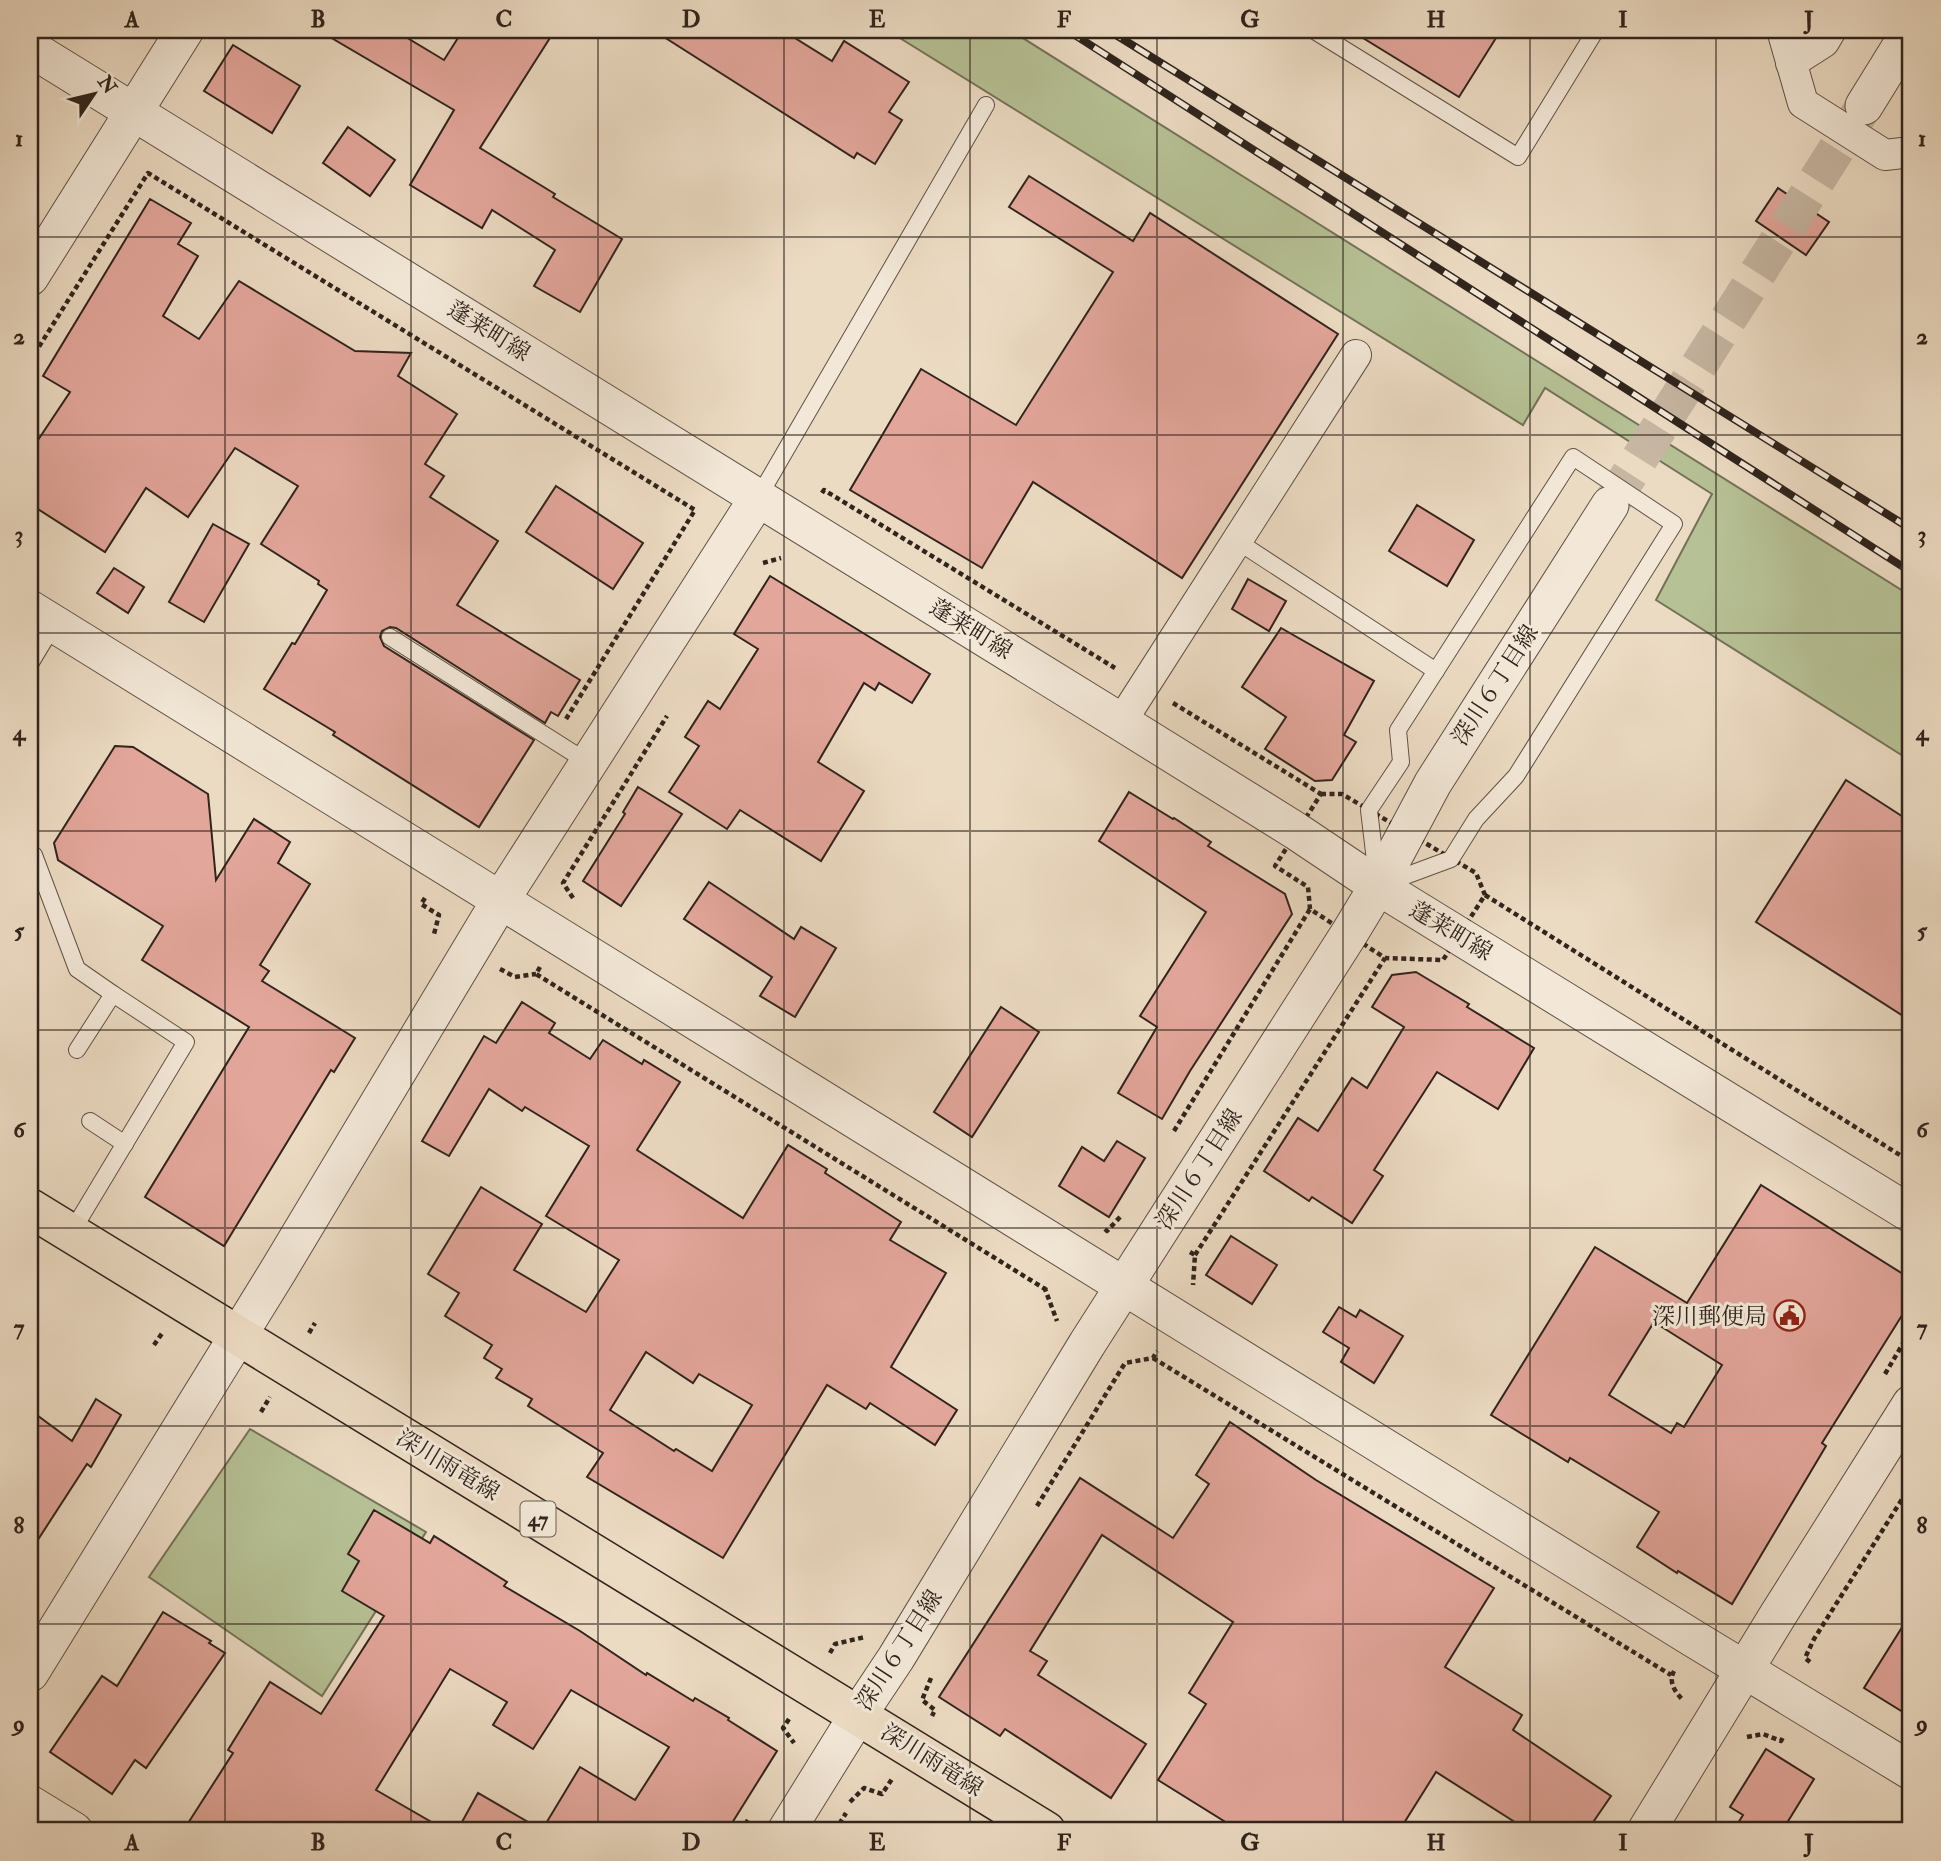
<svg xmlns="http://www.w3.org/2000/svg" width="1941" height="1861" viewBox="0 0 1941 1861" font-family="'IM FELL Double Pica','Noto Serif JP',serif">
<rect width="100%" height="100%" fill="#ecdbc3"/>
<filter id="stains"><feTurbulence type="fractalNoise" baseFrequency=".00286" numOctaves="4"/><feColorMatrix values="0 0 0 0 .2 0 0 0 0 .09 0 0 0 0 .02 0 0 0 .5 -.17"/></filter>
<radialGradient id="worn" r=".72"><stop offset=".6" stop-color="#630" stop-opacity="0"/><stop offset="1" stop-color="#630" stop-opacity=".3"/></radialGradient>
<g fill="#b6c195" stroke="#737258" stroke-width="2">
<path d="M887 30H1010L1911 596V761L1656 600 1712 494 1545 388 1523 425Z"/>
<path d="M250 1429 426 1532 322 1696 149 1577Z"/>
</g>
<g fill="#e3a69b" stroke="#30241c" stroke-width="2" fill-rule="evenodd">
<path d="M318 30H394L444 60 463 30H555L480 148 555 194 553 197 622 239 580 312 534 286 555 250 492 210 482 228 410 185 454 110Z"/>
<path d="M653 30H782L832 61 844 41 909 82 889 112 902 120 875 164 857 153 854 158Z"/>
<path d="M1350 30H1501L1459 97Z"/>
<path d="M233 45 300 86 272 133 204 91Z"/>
<path d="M348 127 395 160 370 196 323 163Z"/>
<path d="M1029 176 1133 241 1150 213 1338 334 1182 578 1033 482 982 568 850 490 921 369 1016 425 1113 272 1009 207Z"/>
<path d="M1778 188 1829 222 1806 255 1756 221Z"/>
<path d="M150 199 191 223 178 244 198 256 163 316 199 339 239 281 355 351 411 353 398 376 457 414 425 464 444 476 430 497 498 541 457 605 580 680 558 716 551 712 545 723 396 628 390 627 382 631 380 637 384 646 534 740 479 827 333 735 335 732 264 689 292 643 295 644 327 590 318 584 319 581 261 544 298 486 235 448 188 517 146 488 105 552 30 504V452L70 392 43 376Z"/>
<path d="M556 486 643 543 613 589 526 532Z"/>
<path d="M1417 505 1474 540 1447 586 1389 551Z"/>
<path d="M213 524 249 544 204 622 169 602Z"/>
<path d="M114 568 144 587 128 613 97 593Z"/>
<path d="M770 576 930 674 912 703 879 683 875 690 864 683 818 762 864 791 821 861 740 810 727 829 669 792 699 746 685 737 708 701 720 709 758 649 734 634Z"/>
<path d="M1248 579 1286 601 1269 631 1232 609Z"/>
<path d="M1281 628 1374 681 1344 735 1356 742 1332 780 1315 781 1265 749 1286 717 1242 687Z"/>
<path d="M115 746 133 747 208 794 216 880 254 819 290 842 278 863 310 884 260 965 269 971 262 981 355 1038 334 1072 331 1070 224 1246 145 1197 249 1027 142 960 163 926 58 860 54 843Z"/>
<path d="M1846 780 1911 822V1021L1756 922Z"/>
<path d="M638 787 682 814 621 906 583 881 625 814 623 812Z"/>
<path d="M1129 792 1173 819 1174 818 1211 842 1208 846 1285 894 1292 914 1190 1071 1162 1119 1118 1093 1157 1027 1140 1016 1206 912 1099 841Z"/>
<path d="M709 882 794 939 801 927 836 948 795 1017 760 996 772 977 684 919Z"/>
<path d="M1416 972 1469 1004 1467 1007 1534 1048 1498 1109 1437 1072 1374 1170 1383 1176 1352 1223 1312 1197 1309 1201 1264 1171 1298 1118 1318 1131 1352 1078 1367 1088 1404 1027 1372 1007 1392 975Z"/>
<path d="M522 1002 555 1023 549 1033 590 1059 603 1040 642 1064 644 1060 680 1082 637 1150 743 1218 788 1145 827 1169 825 1173 901 1222 890 1240 946 1273 891 1367 957 1410 935 1445 870 1403 866 1409 827 1385 723 1558 587 1477 603 1453 528 1406 532 1399 496 1378 502 1369 484 1358 492 1345 445 1316 459 1293 428 1274 481 1187 542 1224 514 1270 586 1312 619 1260 546 1216 589 1146 525 1107 522 1111 489 1089 449 1156 422 1141 484 1036 496 1043ZM646 1352 693 1383 699 1374 752 1405 712 1471 676 1449 674 1451 610 1410Z"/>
<path d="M1001 1007 1039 1032 972 1137 934 1112Z"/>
<path d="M1117 1141 1145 1158 1109 1217 1059 1186 1082 1147 1104 1161Z"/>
<path d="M1761 1185 1911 1279V1301L1822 1443 1826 1446 1732 1604 1678 1571 1677 1573 1637 1547 1659 1512 1570 1458 1568 1462 1491 1415 1595 1247 1687 1303ZM1654 1322 1722 1365 1684 1427 1677 1423 1671 1433 1609 1395Z"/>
<path d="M1231 1236 1277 1265 1252 1304 1206 1275Z"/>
<path d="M1339 1307 1356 1317 1360 1310 1403 1336 1374 1383 1341 1362 1349 1348 1323 1332Z"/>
<path d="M96 1399 121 1415 91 1467 87 1464 30 1552V1410L72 1441Z"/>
<path d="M1230 1422 1316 1480 1494 1588 1445 1667 1522 1715 1513 1730 1611 1796 1587 1831H1529L1436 1772 1399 1831H1240L1158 1780 1206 1704 1189 1693 1233 1622 1102 1535 1030 1651 1047 1661 1038 1675 1146 1744 1111 1798 1005 1729 1000 1736 939 1697 1080 1478 1173 1538 1209 1484 1196 1475Z"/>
<path d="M374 1510 430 1543 434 1536 507 1582 504 1586 580 1631 646 1675 647 1673 693 1701 695 1698 729 1718 728 1720 777 1751 727 1831H457L478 1793 542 1830 580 1767 635 1800 669 1747 571 1690 533 1749 493 1725 507 1702 450 1669 376 1790 447 1831H183L233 1753 228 1750 270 1682 321 1714 384 1616 342 1591 359 1561 348 1554Z"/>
<path d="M163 1612 211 1641 209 1643 225 1653 146 1768 135 1760 112 1794 50 1752 102 1676 117 1686Z"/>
<path d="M1911 1613V1717L1864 1688Z"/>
<path d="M1766 1749 1814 1779 1782 1831H1733L1743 1815 1730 1807Z"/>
</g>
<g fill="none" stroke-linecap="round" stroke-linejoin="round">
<path stroke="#c6b6a2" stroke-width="37" stroke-dasharray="37 18" stroke-linecap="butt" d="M1610 505 1864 106"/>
<defs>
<g id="service">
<path d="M1313 30 1518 157 1596 30"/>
<path d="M1573 457 1674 524 1516 776 1476 819 1451 859 1378 886 1369 810 1401 762 1398 730Z"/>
<path d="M758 498 986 105"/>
<path d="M1237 541 1436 671"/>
<path d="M390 637 589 763"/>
<path d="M30 664 54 624"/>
<path d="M30 853 34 855 77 969 113 994"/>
<path d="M90 1121 125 1144"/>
<path d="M71 1233 186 1042 113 994 77 1050"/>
</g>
<g id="minor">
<path d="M1782 30 1803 103 1885 155 1911 152"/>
<path d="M1791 63 1824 42 1831 30"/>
<path d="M1121 722 1356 355"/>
</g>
<g id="tertiary">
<path d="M30 48 1121 722 1296 831 1378 886 1911 1214"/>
<path d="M1864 106 1911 30"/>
<path d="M30 277 185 30"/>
<path d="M30 609 1691 1637 1911 1771"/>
<path d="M30 1673 278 1271 500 901 758 498"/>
<path d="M30 1804 74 1831"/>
<path d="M786 1831 858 1715 896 1658 1087 1344 1349 934 1378 886 1433 783 1610 505"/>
<path d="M1646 1831 1778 1615 1911 1404"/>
</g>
<path id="primary" d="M30 1208 1046 1831"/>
</defs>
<use href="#service" stroke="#5f5246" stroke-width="18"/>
<use href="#minor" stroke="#5f5246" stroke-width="32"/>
<use href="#tertiary" stroke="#5f5246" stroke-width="39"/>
<use href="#primary" stroke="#30241c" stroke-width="41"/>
<g stroke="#30241c" stroke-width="4.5" stroke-dasharray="5 3.5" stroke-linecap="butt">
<path d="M30 361 148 173 695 510 566 719"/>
<path d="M822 493 824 490 1115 668"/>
<path d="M763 563 781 558"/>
<path d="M1173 703 1321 794"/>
<path d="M1321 794H1342L1476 873 1485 895 1443 960 1385 958 1310 909 1308 887 1275 866Z"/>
<path d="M1485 895 1911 1162"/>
<path d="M425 898 421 904 439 915 434 934"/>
<path d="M573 898 563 883 667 716"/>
<path d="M540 967 536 974 1045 1289"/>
<path d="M500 969 515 977 536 974"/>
<path d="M1174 1131 1310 909"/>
<path d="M1105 1229 1107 1231 1121 1216"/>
<path d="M1190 1252 1195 1255 1193 1285"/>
<path d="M1195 1255 1385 958"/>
<path d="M1046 1287 1045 1289 1057 1321"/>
<path d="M309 1333 315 1323"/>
<path d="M154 1345 163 1332"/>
<path d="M1153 1358 1671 1675"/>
<path d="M1885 1374 1911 1330"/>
<path d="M261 1412 270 1397"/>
<path d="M1037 1506 1125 1363 1153 1358 1157 1351"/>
<path d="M830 1653 835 1644 865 1637"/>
<path d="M1810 1662 1805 1658 1814 1639 1911 1485"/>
<path d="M1674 1671C1668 1682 1675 1692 1683 1700"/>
<path d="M931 1678 922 1700 935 1710 932 1716"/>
<path d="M789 1719 783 1728 794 1743"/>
<path d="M1747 1737 1763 1734 1781 1741 1783 1737"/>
<path d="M850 1802 864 1788 882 1794 892 1779"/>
<path d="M741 1831 748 1820"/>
<path d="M835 1831 846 1813"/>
</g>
<use href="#service" stroke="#f3e8d8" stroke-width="16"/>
<use href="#minor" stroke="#f3e8d8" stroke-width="30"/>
<use href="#tertiary" stroke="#f3e8d8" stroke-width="37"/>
<use href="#primary" stroke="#ecdbc3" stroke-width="38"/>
<defs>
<g id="rail">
<path d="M1067 30 1911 572"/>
<path d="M1108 30 1911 529"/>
</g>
</defs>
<use href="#rail" stroke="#30241c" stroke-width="8"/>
<use href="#rail" stroke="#f3e8d8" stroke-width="5" stroke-dasharray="16" stroke-linecap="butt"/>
</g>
<path fill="none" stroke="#30241c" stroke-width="2" stroke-opacity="0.55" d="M225 30V1831M411 30V1831M598 30V1831M784 30V1831M970 30V1831M1157 30V1831M1343 30V1831M1530 30V1831M1716 30V1831M30 237H1911M30 435H1911M30 633H1911M30 831H1911M30 1030H1911M30 1228H1911M30 1426H1911M30 1624H1911"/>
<defs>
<symbol id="civic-ring" viewBox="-11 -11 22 22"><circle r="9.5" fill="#f3e8d8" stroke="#8f2418" stroke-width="1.5"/><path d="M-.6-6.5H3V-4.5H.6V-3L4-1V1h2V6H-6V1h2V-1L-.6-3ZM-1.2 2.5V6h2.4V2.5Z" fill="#8f2418"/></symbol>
</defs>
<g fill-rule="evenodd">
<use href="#civic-ring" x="1772" y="1298" width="35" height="35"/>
</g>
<g text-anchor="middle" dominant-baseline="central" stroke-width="6" stroke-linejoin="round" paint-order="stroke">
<rect fill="#f3e8d8" stroke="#6a5f54" stroke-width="2" x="520.5" y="1501.5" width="35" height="35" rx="5"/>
<g font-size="21" font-weight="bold" fill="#30241c">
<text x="538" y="1519">47</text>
</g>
<g font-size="23" fill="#30241c" stroke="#f3e8d8">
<text transform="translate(489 331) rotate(32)">蓬莱町線</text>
<text transform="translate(971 629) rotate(32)">蓬莱町線</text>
<text transform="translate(1495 685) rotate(-57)">深川６丁目線</text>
<text transform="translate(1451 931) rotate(31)">蓬莱町線</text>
<text transform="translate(1199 1169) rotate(-57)">深川６丁目線</text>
<text transform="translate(448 1465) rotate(31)">深川雨竜線</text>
<text transform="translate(899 1650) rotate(-57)">深川６丁目線</text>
<text transform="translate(932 1760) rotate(32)">深川雨竜線</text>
</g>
<g font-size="23" fill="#30241c" stroke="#f3e8d8" text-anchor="end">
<text x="1767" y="1316">深川郵便局</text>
</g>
</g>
<rect width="1941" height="1861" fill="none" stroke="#ecdbc3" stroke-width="77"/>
<g transform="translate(94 94) rotate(55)" stroke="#f3e8d8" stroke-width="5" paint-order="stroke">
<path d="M0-5L12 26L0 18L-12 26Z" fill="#30241c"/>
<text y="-10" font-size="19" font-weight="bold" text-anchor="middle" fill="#30241c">N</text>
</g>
<rect x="38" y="38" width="1864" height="1784" fill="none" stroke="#30241c" stroke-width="2.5"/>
<g font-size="23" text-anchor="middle" font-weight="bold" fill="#30241c">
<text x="132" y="27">A</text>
<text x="318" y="27">B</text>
<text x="504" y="27">C</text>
<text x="691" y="27">D</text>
<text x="877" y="27">E</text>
<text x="1064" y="27">F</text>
<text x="1250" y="27">G</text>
<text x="1436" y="27">H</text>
<text x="1623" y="27">I</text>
<text x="1809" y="27">J</text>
<text x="19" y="146">1</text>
<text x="1922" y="146">1</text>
<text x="19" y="344">2</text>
<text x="1922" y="344">2</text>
<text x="19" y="542">3</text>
<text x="1922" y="542">3</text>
<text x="19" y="740">4</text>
<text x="1922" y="740">4</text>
<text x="19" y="938">5</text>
<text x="1922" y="938">5</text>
<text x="19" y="1137">6</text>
<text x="1922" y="1137">6</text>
<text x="19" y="1335">7</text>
<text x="1922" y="1335">7</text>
<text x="19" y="1533">8</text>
<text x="1922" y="1533">8</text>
<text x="19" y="1731">9</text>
<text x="1922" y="1731">9</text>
<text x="132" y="1850">A</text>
<text x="318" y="1850">B</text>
<text x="504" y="1850">C</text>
<text x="691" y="1850">D</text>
<text x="877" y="1850">E</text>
<text x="1064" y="1850">F</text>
<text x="1250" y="1850">G</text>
<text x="1436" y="1850">H</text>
<text x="1623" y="1850">I</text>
<text x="1809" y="1850">J</text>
</g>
<rect width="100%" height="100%" filter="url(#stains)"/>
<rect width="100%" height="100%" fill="url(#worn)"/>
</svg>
